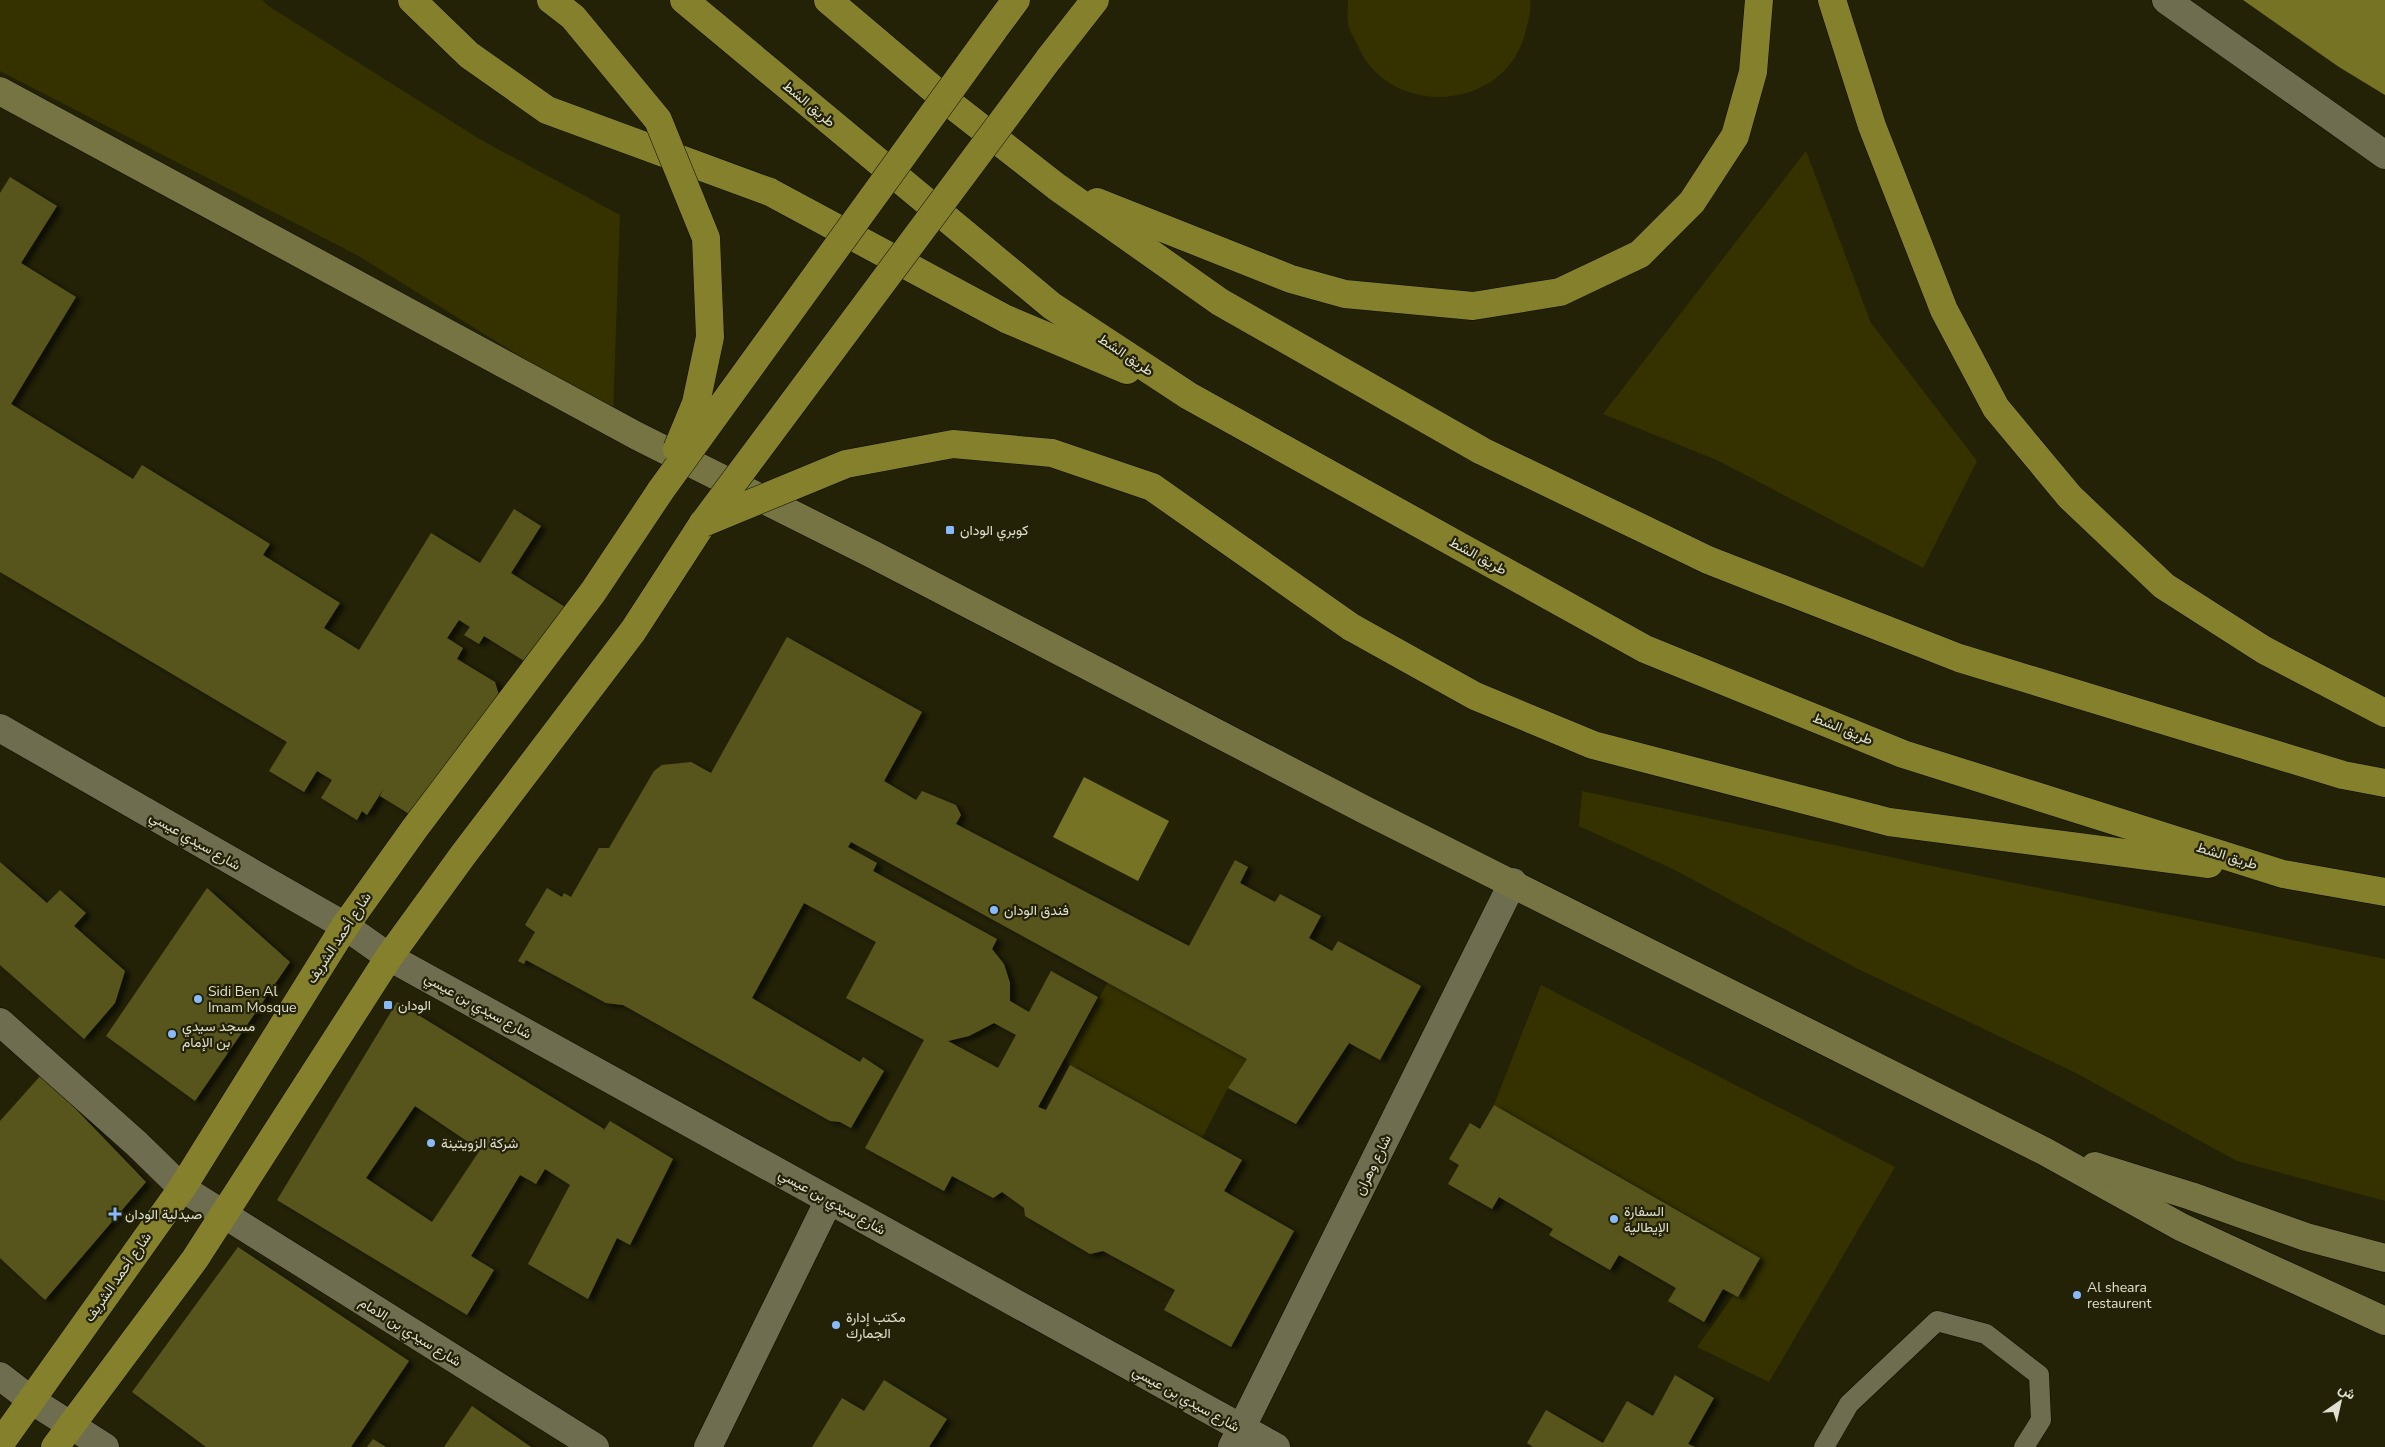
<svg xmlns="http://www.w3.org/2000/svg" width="2385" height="1447" viewBox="0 0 2385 1447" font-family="'Nunito Sans',Vazirmatn,sans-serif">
<defs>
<filter id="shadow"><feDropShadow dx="5.5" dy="3" stdDeviation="2.5" flood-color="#0009"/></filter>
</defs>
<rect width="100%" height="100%" fill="#232207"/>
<g fill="#353200">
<path d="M0 0H262L270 7 481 140 620 215 613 414 357 255 0 71Z"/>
<path d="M1348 0H1530C1532 10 1528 20 1526 30 1508 112 1389 121 1357 44 1354 38 1349 30 1348 23 1347 16 1348 7 1348 0Z"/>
<path d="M1806 151 1871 323 1977 461 1923 568 1719 461 1603 414Z"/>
<path d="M1582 791 1951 870 2385 959V1201L2237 1161 2074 1072 1856 968 1675 870 1579 826Z"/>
<path d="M1108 982 1247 1059 1228 1088 1202 1138 1070 1065 1065 1059Z"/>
<path d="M1541 985 1895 1167 1769 1382 1697 1347 1760 1258 1494 1105Z"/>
</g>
<g fill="#777325">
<path d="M2243 0H2385V95L2339 67Z"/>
<path d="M1084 777 1169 821 1138 881 1053 837Z"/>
</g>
<g fill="#58551a" fill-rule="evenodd" filter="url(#shadow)">
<path d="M10 177 57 206 21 263 76 297 11 404 133 479 142 465 270 544 263 555 340 603 324 628 359 650 431 533 480 563 514 509 541 526 511 573 565 607 529 664 484 636 479 644 464 635 470 627 459 620 447 638 463 648 457 659 495 682 499 695 419 820 380 796 384 788 367 815 362 811 357 820 321 798 332 780 317 771 304 792 269 771 287 742 0 572V193Z"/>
<path d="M787 637 922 712 884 781 916 800 922 791 956 805 961 815 956 824 1189 946 1235 860 1248 867 1240 883 1275 902 1280 894 1321 916 1309 938 1332 951 1338 941 1421 986 1380 1060 1349 1043 1296 1124 1228 1088 1247 1059 851 842 848 847 877 863 873 871 997 939 992 949 1004 964 1010 983V1001L1029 1012 1051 971 1098 997 1038 1107 1046 1110 1070 1065 1242 1160 1224 1191 1294 1231 1231 1347 1164 1310 1175 1290 1103 1251 1090 1254 1025 1216 1024 1208 1002 1192 993 1198 952 1176 944 1191 865 1148 924 1040 846 998 876 942 804 903 752 998 860 1062 863 1057 884 1071 851 1128 840 1122 830 1121 623 1005 606 1003 526 960 524 964 518 961 535 932 525 925 547 888 562 897 564 893 571 897 599 848H609L654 771 662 765 691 762 711 773ZM994 1023 1016 1035 998 1068 948 1041 969 1036Z"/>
<path d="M0 862 47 903 60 890 86 913 74 926 125 971 115 1003 84 1039 0 965Z"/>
<path d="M207 888 290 962 195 1101 106 1036Z"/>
<path d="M397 1002 604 1129 602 1133 610 1121 673 1159 630 1245 617 1238 588 1299 528 1264 570 1185 545 1169 536 1184 520 1175 471 1256 494 1270 467 1315 277 1200ZM415 1106 480 1150 432 1222 366 1178Z"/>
<path d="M42 1074 146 1182 45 1300 0 1258V1121Z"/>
<path d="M1494 1105 1760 1258 1738 1297 1723 1289 1704 1322 1668 1301 1676 1288 1619 1255 1610 1270 1549 1235 1553 1229 1499 1197 1492 1209 1448 1184 1459 1165 1449 1159 1470 1123 1480 1129Z"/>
<path d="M238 1247 409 1361 351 1447H206L132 1392Z"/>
<path d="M1675 1375 1714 1398 1688 1444 1695 1447H1533L1527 1443 1546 1410 1603 1443 1627 1401 1653 1416Z"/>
<path d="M884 1380 947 1419 929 1447H812L842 1398 864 1411Z"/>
<path d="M472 1406 531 1447H444Z"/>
<path d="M373 1439 386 1447H367Z"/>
</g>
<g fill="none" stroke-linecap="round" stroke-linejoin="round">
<defs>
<path id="service" d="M1824 1447 1849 1404 1937 1321 1986 1334 2039 1375 2041 1420 2024 1447"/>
<path id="pedestrian" d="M2166 0 2385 155"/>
<g id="minor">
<path d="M0 728 345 926 389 957 1276 1447"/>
<path d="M0 1022 137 1144 182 1188 595 1447"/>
<path d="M0 1376 31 1400 105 1447"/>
<path d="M708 1447 829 1200"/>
<path d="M1232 1447 1513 882"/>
</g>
<g id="secondary">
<path d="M0 91 637 436 872 554 1367 811 2044 1151 2181 1227 2385 1321"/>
<path d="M2095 1166 2191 1196 2306 1237 2385 1258"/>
</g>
<g id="trunk">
<path d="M412 0 469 55 547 110 770 192 1006 319 1127 370"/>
<path d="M684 0 1052 306 1189 396 1645 649 1903 754 2283 874 2385 892"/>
<path d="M828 0 952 105 1057 187 1220 302 1482 451 1708 560 1959 658 2343 775 2385 783"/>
<path d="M1832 0 1872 126 1944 310 1996 408 2070 497 2164 586 2264 650 2385 713"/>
<path d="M993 31 1016 0"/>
<path d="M1048 60 1095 0"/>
<path d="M1097 202 1291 279 1345 294 1473 306 1560 292 1640 254 1692 202 1735 136 1753 72 1759 0"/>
<path d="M1351 627 1475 696 1593 745 1889 822 2209 864"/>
<path d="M0 1444 182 1188 345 926 415 828 593 592 661 490"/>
<path d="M55 1447 195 1259 389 957 463 855 633 631 703 523"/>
</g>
</defs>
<use href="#service" stroke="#0d0b00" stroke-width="21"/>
<use href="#pedestrian" stroke="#0d0b00" stroke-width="29"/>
<use href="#minor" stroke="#0d0b00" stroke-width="29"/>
<use href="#secondary" stroke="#0d0b00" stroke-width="29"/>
<use href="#trunk" stroke="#0d0b00" stroke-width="29"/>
<use href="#service" stroke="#6e6d50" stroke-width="20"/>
<use href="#pedestrian" stroke="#6e6d50" stroke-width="28"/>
<use href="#minor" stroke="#6e6d50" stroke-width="28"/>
<use href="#secondary" stroke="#767442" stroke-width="28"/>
<use href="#trunk" stroke="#84802c" stroke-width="28"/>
<defs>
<g id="trunk-bridge">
<path d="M551 0 573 17 658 120 706 238 710 337 696 403 677 449"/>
<path d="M661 490 993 31"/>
<path d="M704 522 1048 60"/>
<path d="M703 523 846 464 953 444 1052 453 1152 487 1351 627"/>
</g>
</defs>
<use href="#trunk-bridge" stroke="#0d0b00" stroke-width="29" stroke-linecap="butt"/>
<use href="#trunk-bridge" stroke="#84802c" stroke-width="28"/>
</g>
<g fill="#89bafc" stroke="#232207" stroke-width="2">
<rect x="945" y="525" width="10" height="10" rx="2.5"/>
<circle cx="994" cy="910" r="5"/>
<circle cx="198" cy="999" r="5"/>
<rect x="383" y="1000" width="10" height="10" rx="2.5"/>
<circle cx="172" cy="1034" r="5"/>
<circle cx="431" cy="1143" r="5"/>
<path d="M112.5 1206.5h5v5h5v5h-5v5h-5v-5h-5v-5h5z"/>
<circle cx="1614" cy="1219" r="5"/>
<circle cx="2077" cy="1295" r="5"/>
<circle cx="836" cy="1325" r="5"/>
</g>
<g text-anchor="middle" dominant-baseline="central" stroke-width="4.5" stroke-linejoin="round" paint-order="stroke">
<g font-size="14" fill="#e0e0d0" stroke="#232207">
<text transform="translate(809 104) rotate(40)">طريق الشط</text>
<text transform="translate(1126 355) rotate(34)">طريق الشط</text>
<text transform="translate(1478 556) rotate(29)">طريق الشط</text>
<text transform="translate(1843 729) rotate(22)">طريق الشط</text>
<text transform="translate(195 841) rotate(30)">شارع سيدي عيسي</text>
<text transform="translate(2227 856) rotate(17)">طريق الشط</text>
<text transform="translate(339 938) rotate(-57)">شارع أحمد الشريف</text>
<text transform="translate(478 1006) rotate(29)">شارع سيدي بن عيسي</text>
<text transform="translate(1373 1165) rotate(-64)">شارع وهران</text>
<text transform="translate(832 1202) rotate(29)">شارع سيدي بن عيسي</text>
<text transform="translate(118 1277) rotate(-55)">شارع أحمد الشريف</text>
<text transform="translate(410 1332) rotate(32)">شارع سيدي بن الامام</text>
<text transform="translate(1186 1399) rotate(29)">شارع سيدي بن عيسي</text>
</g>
<g font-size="14" fill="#e0e0d0" stroke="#232207" text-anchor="start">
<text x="960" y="530">كوبري الودان</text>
<text x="1004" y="910">فندق الودان</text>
<text x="208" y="991">Sidi Ben Al<tspan x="208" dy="16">Imam Mosque</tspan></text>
<text x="398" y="1005">الودان</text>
<text x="182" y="1026">مسجد سيدي<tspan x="182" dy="16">بن الإمام</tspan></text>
<text x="441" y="1143">شركة الزويتينة</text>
<text x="1624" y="1211">السفارة<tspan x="1624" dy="16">الإيطالية</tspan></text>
<text x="125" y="1214">صيدلية الودان</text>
<text x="2087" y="1287">Al sheara<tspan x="2087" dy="16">restaurent</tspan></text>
<text x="846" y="1317">مكتب إدارة<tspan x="846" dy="16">الجمارك</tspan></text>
</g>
</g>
<g transform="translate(2340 1402) rotate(34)" stroke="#232207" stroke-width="4" paint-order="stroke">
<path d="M0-4L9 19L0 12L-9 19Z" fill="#e0e0d0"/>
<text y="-8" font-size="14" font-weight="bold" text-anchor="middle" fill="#e0e0d0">ش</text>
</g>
</svg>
